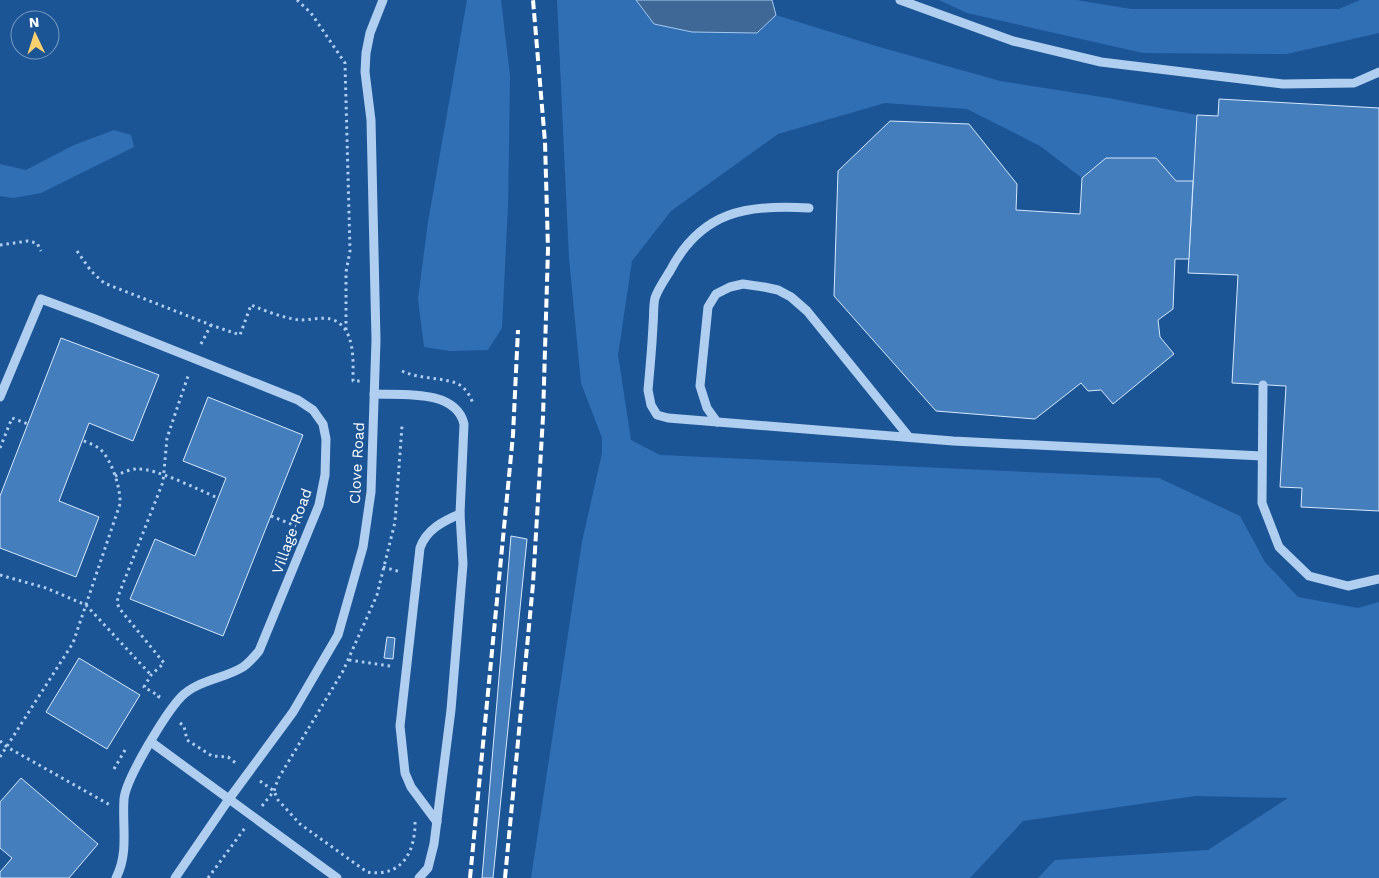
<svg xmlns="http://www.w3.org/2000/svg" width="1379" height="878" viewBox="0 0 1379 878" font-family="'Work Sans',sans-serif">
<rect width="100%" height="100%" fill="#1c5596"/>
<g fill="#306fb4">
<path d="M467 0H501L510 76 508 205 502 328 488 350 449 351 424 347 418 299 428 222Z"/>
<path d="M557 0H636L654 24 757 33 776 15 876 46 1000 81 1108 98 1197 115 1193 181H1176L1156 158H1106L1082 178 1040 146 967 109 885 103 778 134 671 211 632 261 618 355 631 440 660 455 1159 478 1240 516 1265 562 1298 597 1358 608 1379 602V878H1038L1055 860 1208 850 1288 798 1195 796 1023 821 970 878H531L582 542 602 453V438L581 383 569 258Z"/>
<path d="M939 0H1076L1131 9H1339L1360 0H1379V33L1287 54 1143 53 967 13Z"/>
<path d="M114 130 131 135 134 147 41 193 13 198 0 196V164L26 170 74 145Z"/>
</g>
<path fill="#3f6896" stroke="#a3caf1" d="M636 0H772L776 15 757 33 692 32 654 24Z"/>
<g fill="#447ebd" stroke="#d6e8fb">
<path d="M1219 99 1379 108V511L1301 507 1302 488 1280 487 1286 386 1232 383 1238 275 1188 273 1197 115 1218 116Z"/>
<path d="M890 121 969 124 1017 184 1016 210 1080 214 1082 178 1106 158H1156L1176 181H1193L1189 259H1175L1173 309 1158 320 1160 337 1174 354 1113 404 1101 390 1088 391 1081 383 1035 419 936 411 834 296 838 171Z"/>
<path d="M61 338 159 375 133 441 89 423 59 501 99 517 76 577 0 548V496Z"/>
<path d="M208 397 303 435 223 636 130 599 155 539 195 556 226 478 183 461Z"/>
<path d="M511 536 527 539 493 878H482Z"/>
<path d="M387 637 395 638 393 659 384 658Z"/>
<path d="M79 658 140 695 107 749 46 712Z"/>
<path d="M21 778 98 844 69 878H0V872L12 858 0 848V802Z"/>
</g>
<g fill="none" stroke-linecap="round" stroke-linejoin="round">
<g stroke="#b0ceef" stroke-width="3" stroke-dasharray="2.5 4" stroke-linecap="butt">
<path d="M297 0 311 13 345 63 350 251 346 272V332"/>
<path d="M0 245 28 241 37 243 41 251"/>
<path d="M77 251 91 271 104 283 211 325 240 335 251 305C266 311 283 318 300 320 309 320 322 317 331 319 356 327 353 361 353 381H361"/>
<path d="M201 344 211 325"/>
<path d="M402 371C419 379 438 377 456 383 464 386 471 396 473 404"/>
<path d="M0 448 12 418 28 424"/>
<path d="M115 476C122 473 130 469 137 469 156 468 199 490 218 498"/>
<path d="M271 516 296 526"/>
<path d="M383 567 401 572"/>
<path d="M0 575 46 588 86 605 151 675"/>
<path d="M349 660 390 666"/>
<path d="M158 698 159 696 144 687 151 675 164 663 119 608 117 602 119 594 163 482 167 438 188 376"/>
<path d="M180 723 184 726 187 740 212 756 228 757 237 764"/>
<path d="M0 741 7 747 110 805"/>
<path d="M0 757 73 643 120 504C121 489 112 460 100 449 95 445 88 443 82 440"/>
<path d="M114 769 125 750"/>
<path d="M260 781 274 791 278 800 300 824 367 872C404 878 416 849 415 819"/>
<path d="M262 806 274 791 278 779 343 671 377 595 395 522 402 426"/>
<path d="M208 878 245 828"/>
</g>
<g stroke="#b0ceef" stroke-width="9">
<path d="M900 0 1013 41 1101 62 1283 84 1354 83 1379 72"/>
<path d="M809 208C747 204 701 211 670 271 665 279 658 289 655 298 653 306 654 316 653 325 652 347 650 368 648 390L651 405 657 415 668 418 953 441 1262 456"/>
<path d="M1263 385 1262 503 1279 547 1309 576 1348 586 1379 579"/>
<path d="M374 394C402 395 456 389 464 424L460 514 463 564 451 710 434 844 428 868 419 878"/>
<path d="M0 397 41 299 95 319 298 400 313 410 323 424 326 439 325 475 319 505 259 651C254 657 249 663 243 667 224 679 197 680 181 697 166 713 126 778 124 799 122 826 129 853 116 878"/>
<path d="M717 422 707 408 700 386 708 307 716 294 730 287 743 284 764 287 778 290 791 297 807 311 909 437"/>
<path d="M151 742 337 878"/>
<path d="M437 822 411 787 405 773 400 726 420 548C426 530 443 521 460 514"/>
<path d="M175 878 229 799 293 712 338 635 363 547 371 492 376 340 371 120 365 72 366 53 370 33 383 0"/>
</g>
<g stroke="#fff" stroke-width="4" stroke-dasharray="9 4" stroke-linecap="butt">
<path d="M470 878 513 435 518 330"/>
<path d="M505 878 533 584 543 417 548 249 545 142 533 0"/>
</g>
</g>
<g text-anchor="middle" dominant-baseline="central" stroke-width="4" stroke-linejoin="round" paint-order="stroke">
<g font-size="15" fill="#fff" stroke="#1c5596">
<text transform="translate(357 463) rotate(-87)">Clove Road</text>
<text transform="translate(292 531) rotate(-70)">Village Road</text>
</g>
</g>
<g transform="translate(35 35) rotate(356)"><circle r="24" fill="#1c5596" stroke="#7799c0"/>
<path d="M0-4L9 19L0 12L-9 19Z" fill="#ffd16e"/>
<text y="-8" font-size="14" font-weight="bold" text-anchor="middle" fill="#ffffff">N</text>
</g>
</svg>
